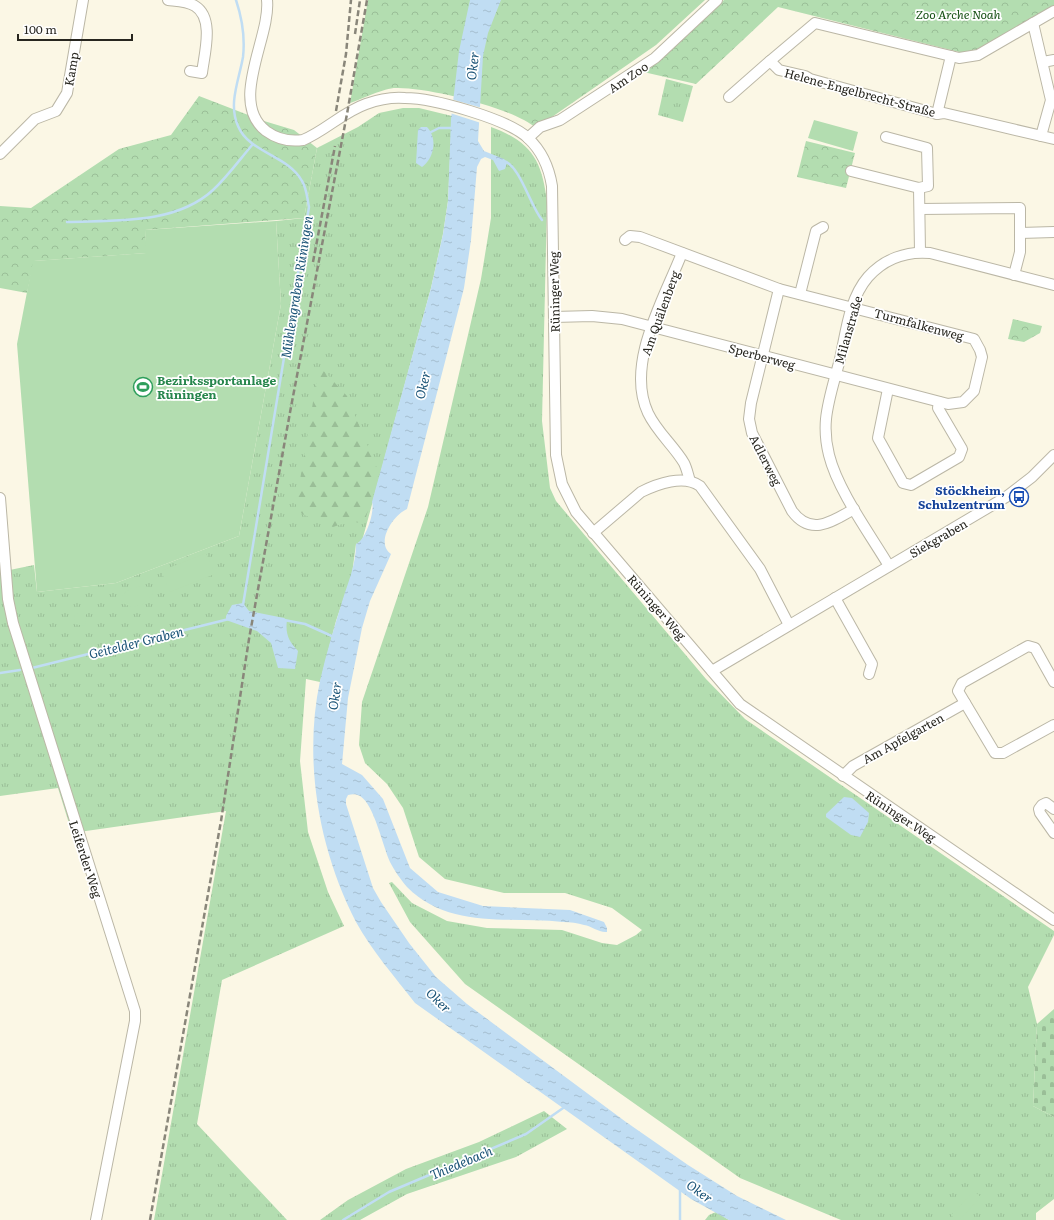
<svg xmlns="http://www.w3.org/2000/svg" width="1054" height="1220" viewBox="0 0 1054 1220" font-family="Literata,serif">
<defs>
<pattern id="grass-tufts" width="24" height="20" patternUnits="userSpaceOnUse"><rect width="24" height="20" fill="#b3ddb0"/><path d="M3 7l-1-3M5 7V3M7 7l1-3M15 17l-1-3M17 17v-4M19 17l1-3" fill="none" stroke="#9abe97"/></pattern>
<pattern id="forest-firs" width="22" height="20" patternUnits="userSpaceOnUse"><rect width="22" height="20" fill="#b3ddb0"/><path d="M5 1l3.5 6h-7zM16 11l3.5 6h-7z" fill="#9abe97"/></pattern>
<pattern id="cemetery-stones" width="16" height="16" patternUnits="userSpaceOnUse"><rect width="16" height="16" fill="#b3ddb0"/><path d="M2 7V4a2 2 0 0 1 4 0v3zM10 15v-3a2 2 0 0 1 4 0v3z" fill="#9abe97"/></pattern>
<pattern id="park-crowns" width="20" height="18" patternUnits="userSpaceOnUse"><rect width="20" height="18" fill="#b3ddb0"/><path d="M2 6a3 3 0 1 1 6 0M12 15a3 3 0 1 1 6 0" fill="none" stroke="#9abe97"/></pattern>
<pattern id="water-ripples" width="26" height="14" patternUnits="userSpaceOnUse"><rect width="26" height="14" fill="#c0ddf3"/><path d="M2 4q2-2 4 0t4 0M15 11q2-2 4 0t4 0" fill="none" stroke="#a5bed0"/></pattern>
</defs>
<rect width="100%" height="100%" fill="#fbf7e5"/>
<g fill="url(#grass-tufts)">
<path d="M666 79 693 86 683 122 658 115Z"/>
<path d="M403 108H419L452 116 448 201 443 234 431 288 362 541 356 544 352 574 336 621 320 682 306 679 300 761 308 832 328 892 344 926 222 980 197 1124 287 1220H154L226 811 72 833 58 788 0 796V572L34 565 37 592 116 583 239 536 281 304 276 221 304 218 317 148 358 127 379 113Z"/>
<path d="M491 127C532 142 542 161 547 202L542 421 550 488 556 501 706 679 745 719 1054 931V935L1028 987 1037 1024 1033 1106 1054 1117V1199L1036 1213V1220H841L740 1178 465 984 410 922 389 883 392 882 412 903 447 921 487 928 562 930 602 943 617 945 636 935 642 930 612 908 565 893H504L445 879 419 857 403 808 387 784 365 763 359 745 362 702 428 507 481 279 491 218Z"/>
<path d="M544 1111 567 1129 516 1157 407 1194 360 1220H320L348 1200 406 1169 479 1142Z"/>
<path d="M716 1212 729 1220H705L709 1215Z"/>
</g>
<path fill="url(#forest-firs)" d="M323 370 347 396 379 473 364 524 351 521 333 527 302 514 296 504 316 384Z"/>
<path fill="url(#cemetery-stones)" d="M1054 1009V1117L1033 1106 1037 1024Z"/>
<g fill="url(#park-crowns)">
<path d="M368 0H705L656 45 536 128C514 108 427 87 396 88 384 88 362 99 350 103Z"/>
<path d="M724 0H1054V8L972 52 963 53 778 7 696 84 639 71 673 49Z"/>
<path d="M199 96 264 121 294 130 317 148 304 218 145 230 147 253 34 261 27 293 0 288V206L31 208 119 149 171 135Z"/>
<path d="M806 141 855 153 846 188 797 177Z"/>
<path d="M1013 319 1042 326 1040 333 1024 342 1008 339Z"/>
</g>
<g fill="#b3ddb0">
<path d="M814 120 858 132 853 151 808 138Z"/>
<path d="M276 221 281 304 239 536 116 583 37 592 17 344 33 261 146 253 145 230Z"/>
<path d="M206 553 215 574 170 592 161 571Z"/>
<path d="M144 586 152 588 153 591C151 604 129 613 121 600 124 589 134 587 144 586Z"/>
<path d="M75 613 86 614 85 626 74 624Z"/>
<path d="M974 1191 981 1197 959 1220H956L951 1215Z"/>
</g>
<g fill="url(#water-ripples)">
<path d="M470 0H501L488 33 483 56 478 141 484 151 504 159 507 163 505 169 499 171 493 160 485 157 481 159 477 167 471 240 464 288 407 509C393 515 375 543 391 554L370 601 362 628 348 698 342 764 362 775 383 799 410 868 438 892 483 906 570 910 604 922 607 928V932C599 933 592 926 584 925 578 923 570 922 563 922 509 916 450 930 407 887 401 880 394 870 390 862 383 847 374 804 360 796 356 794 353 794 348 795L346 799V804L373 888 381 902 409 943 436 977 467 1004 626 1122 688 1165 737 1196 786 1220H729L691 1199 415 1003C395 977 372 951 356 922 319 850 303 761 320 681 326 654 334 628 342 602 348 582 356 565 356 544 366 540 375 511 372 502L431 288 443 234 448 201 451 119 459 51Z"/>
<path d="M421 127H427C438 139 434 158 422 167L416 163 418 130Z"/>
<path d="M243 603 249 611 284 618 287 620C285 634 289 642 298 651L295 669 278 668 271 643 257 631 226 620V616L232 605Z"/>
<path d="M844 797 852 798 869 813 868 822 860 837 851 835 826 817V814Z"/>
</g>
<path fill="#fbf7e5" d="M451 99 482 108 481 123 450 113Z"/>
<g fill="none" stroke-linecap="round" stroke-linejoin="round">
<g stroke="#c0ddf3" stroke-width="2.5">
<path d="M236 0C242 18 245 39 243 57 239 80 228 104 238 126 249 153 288 155 302 181 307 189 307 198 309 207L243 605"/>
<path d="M431 132 439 128H453"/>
<path d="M504 161C520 166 530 205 542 220"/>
<path d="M67 222C114 220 175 225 213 190 228 176 240 159 253 144"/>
<path d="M284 620 305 624 334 637"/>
<path d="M32 668 229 619"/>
<path d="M0 673 20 670"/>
<path d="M343 1220 389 1192 526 1134 566 1106"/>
<path d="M680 1220V1189"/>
</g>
<defs>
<g id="minor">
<path d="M168 0C177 1 187 1 195 6 215 18 204 55 202 73L190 71"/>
<path d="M267 0C271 37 228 102 266 131 277 139 289 142 303 140 325 131 343 112 366 104 377 100 393 97 405 98 433 98 508 119 528 138 542 151 549 167 552 186L556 455 562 484 576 512 740 704 1054 920"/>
<path d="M1033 23 1051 100 1041 136"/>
<path d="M770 61 815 23 951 56 959 58 978 55 1054 11"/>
<path d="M1043 62 1054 60"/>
<path d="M729 97 770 61 779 70 805 76 810 79 937 114 944 113 1054 139"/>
<path d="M937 114 951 56"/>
<path d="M886 137 927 148 928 186 919 188 920 252"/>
<path d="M528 138 540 127 560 120 655 58 717 0"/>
<path d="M0 154 35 119 56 111 67 93 83 0"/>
<path d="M851 171 919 188"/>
<path d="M920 209 1020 208V252L1014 275"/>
<path d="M1020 233 1054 232"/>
<path d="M682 253C664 299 625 364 648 413 657 432 674 446 684 463 687 469 688 475 690 481"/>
<path d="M779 289 751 403 749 419 752 433 792 511C811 537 833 521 854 509"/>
<path d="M800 294 816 231 823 227"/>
<path d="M554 317 592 316 622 319 948 404 963 402 974 391 982 357 980 350 974 339 779 289 640 237 630 236 625 240"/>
<path d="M888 389 878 438 903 483 911 485 959 457 962 449 938 408 939 402"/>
<path d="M0 498 8 599 13 623 135 1011V1021L96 1220"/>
<path d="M593 533 641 492C657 484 684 474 700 486L760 569 789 625"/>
<path d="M889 566C870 534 838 491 829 455 826 443 825 430 826 419 828 399 835 379 840 359 846 333 849 299 868 277 884 259 906 251 930 253L1054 285"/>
<path d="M835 598 872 664 869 674"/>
<path d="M712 671 1006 497 1032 477 1054 455"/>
<path d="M1054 682 1035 648 1028 646 962 683 958 691 995 753H1003L1054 725"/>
<path d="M843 776 853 766 965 703"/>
<path d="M1054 809 1046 803 1042 805 1039 809 1040 813 1054 833"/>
</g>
</defs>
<use href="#minor" stroke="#bbb7a6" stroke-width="12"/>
<use href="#minor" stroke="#fff" stroke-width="10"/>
<g stroke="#89867a" stroke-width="2.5" stroke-dasharray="6 3" stroke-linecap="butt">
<path d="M355 34 360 0"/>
<path d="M336 111 346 54 351 0"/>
<path d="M313 262 335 146"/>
<path d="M150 1220 221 821 249 639 291 407 347 114 367 0"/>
</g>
</g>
<defs>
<symbol id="stadium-ring" viewBox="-11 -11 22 22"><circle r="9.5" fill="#fff" stroke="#2e9e5b" stroke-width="1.5"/><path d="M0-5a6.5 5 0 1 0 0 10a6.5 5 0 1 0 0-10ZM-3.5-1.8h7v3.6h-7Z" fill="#2e9e5b"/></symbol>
<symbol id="bus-ring" viewBox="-11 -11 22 22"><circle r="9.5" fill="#fff" stroke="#1a4fb4" stroke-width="1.5"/><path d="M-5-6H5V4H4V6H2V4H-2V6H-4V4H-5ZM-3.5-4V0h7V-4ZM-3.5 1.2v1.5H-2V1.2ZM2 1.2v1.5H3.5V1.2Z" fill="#1a4fb4"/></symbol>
</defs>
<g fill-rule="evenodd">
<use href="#stadium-ring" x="132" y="376" width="22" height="22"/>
<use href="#bus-ring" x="1008" y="486" width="22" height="22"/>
</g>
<g text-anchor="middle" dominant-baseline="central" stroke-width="3.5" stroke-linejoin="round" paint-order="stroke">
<g font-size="12" font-style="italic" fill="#175115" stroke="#fff">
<text x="958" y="14">Zoo Arche Noah</text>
</g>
<g font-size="12" fill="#27261f" stroke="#fff">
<text transform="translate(71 69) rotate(-80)">Kamp</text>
<text transform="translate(628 77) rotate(-34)">Am Zoo</text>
<text transform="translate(860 92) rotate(15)">Helene-Engelbrecht-Straße</text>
<text transform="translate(554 292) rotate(-91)">Rüninger Weg</text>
<text transform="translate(660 313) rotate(-70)">Am Quälenberg</text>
<text transform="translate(919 324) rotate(15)">Turmfalkenweg</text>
<text transform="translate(848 330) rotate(-74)">Milanstraße</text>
<text transform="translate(762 356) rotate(15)">Sperberweg</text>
<text transform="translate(766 460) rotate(63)">Adlerweg</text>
<text transform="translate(938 538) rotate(-30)">Siekgraben</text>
<text transform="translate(657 607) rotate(49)">Rüninger Weg</text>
<text transform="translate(903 738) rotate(-29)">Am Apfelgarten</text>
<text transform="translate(901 816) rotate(34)">Rüninger Weg</text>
<text transform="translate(86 859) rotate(72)">Leiferder Weg</text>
</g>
<g font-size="12" font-weight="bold" fill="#27864d" stroke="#fff" text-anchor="start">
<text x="157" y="380">Bezirkssportanlage<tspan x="157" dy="14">Rüningen</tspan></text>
</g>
<g font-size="12" font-weight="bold" fill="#164399" stroke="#fff" text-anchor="end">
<text x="1005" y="490">Stöckheim,<tspan x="1005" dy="14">Schulzentrum</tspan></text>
</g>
<g font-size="13" font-style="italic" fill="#1b5477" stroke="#fff">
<text transform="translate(472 66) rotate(-83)">Oker</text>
<text transform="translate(296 287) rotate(-81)">Mühlengraben Rüningen</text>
<text transform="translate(422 385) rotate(-76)">Oker</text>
<text transform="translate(136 642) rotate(-14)">Geitelder Graben</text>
<text transform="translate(334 696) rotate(-81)">Oker</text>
<text transform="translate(439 1000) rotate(44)">Oker</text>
<text transform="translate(461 1162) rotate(-23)">Thiedebach</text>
<text transform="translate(700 1191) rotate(36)">Oker</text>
</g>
</g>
<path d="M18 34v6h114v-6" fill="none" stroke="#27261f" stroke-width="2"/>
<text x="24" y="34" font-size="12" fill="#27261f" stroke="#ffffff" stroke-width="3" paint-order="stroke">100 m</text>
</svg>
